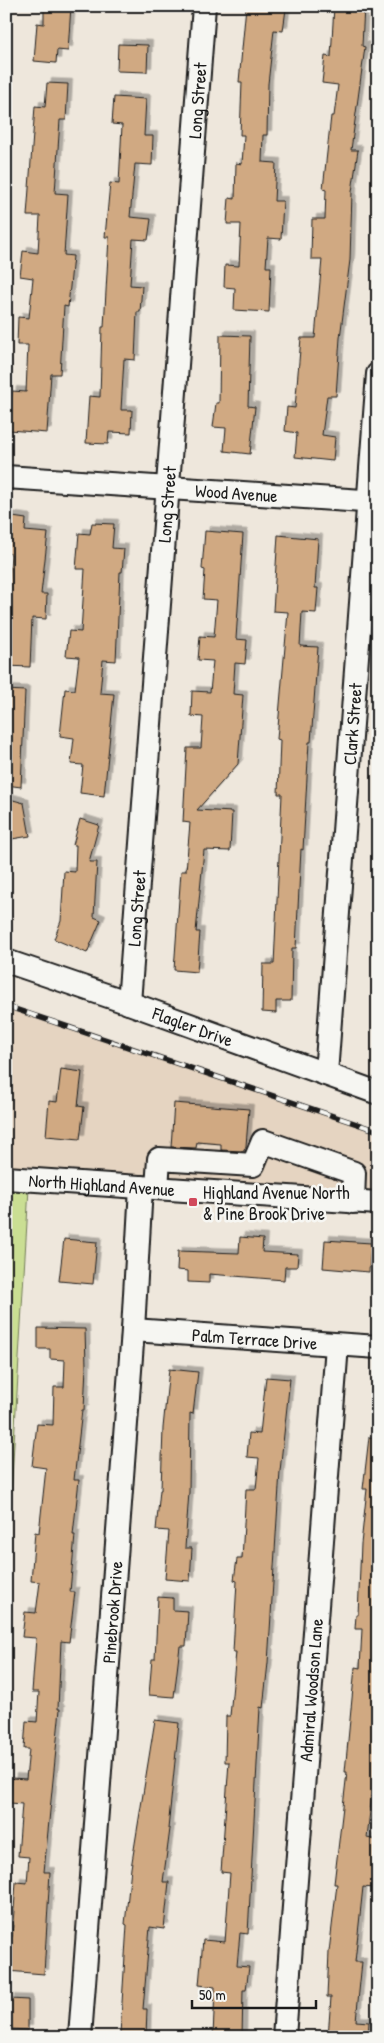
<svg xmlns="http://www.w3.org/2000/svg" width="384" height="2043" viewBox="0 0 384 2043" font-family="'Patrick Hand',sans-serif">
<defs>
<filter id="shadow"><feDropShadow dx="4.5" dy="-4.5" stdDeviation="0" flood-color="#0004"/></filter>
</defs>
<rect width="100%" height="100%" fill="#eee7dc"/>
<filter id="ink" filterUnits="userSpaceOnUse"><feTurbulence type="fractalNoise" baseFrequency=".02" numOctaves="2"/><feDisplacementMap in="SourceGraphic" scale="10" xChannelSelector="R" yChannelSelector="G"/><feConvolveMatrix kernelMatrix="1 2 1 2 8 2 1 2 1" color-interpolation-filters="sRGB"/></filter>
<g filter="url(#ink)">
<path fill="#e5d4c1" d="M6 1009 378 1129V1195L6 1168Z"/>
<path fill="#cade93" stroke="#737d58" d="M6 1187 29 1188 6 1580Z"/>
<g fill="#d0a982" stroke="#1c1c1c" filter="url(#shadow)">
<path d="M44 6H71L68 51 57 50 56 63 34 61 37 23 44 24Z"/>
<path d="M246 6H280V9H286L283 31 274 30 268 84 267 135H263L262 162 276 163 274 201H283L281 239 268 238 266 267H271L269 312 234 310 235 288 224 287 225 265 239 266 241 224H227L229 198 235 199 236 163 242 164 244 135H240L242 82H239Z"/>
<path d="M334 6H364L362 46 365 47 351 150H358L352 192 350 260 340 338 336 396H327L322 435 335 437 333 461 295 457 297 433 285 431 287 407 295 408 301 338H315L322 259H311L312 219H325L326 190 323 189 331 116H334L338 85 322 83 325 56 331 57Z"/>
<path d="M118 44 148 45 147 72 117 71Z"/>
<path d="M47 83 68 84 66 120H60L55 193 68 194 64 255 73 256 68 307 64 306 60 374H51L47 433 9 430 12 391 26 392 28 345H17L18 317 29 318 33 278 20 276 23 251 38 253 40 216H27L35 106 45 107Z"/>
<path d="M114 97 146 99 144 136H153L152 165 135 164 130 217 151 219 148 240 133 239 130 285 142 286 140 312H137L135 360 124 359 121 410H132L131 433 109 432 108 444 86 443 89 396 100 397 102 327H104L109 237H105L110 183 119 184 122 125 112 124Z"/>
<path d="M220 335 250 336 248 406 255 407 250 454 224 451 226 428 213 427 216 403H219Z"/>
<path d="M6 516 26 519 25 531 48 533 41 594H47L46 619 32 618 30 667 6 666V579H9L11 554 6 553Z"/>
<path d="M92 523 114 524 112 548 124 549 122 572H120L116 661 103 660 100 693 114 694 104 796 80 793 83 765 71 764 74 738 60 736 65 689 75 690 79 657 66 656 69 631 81 632 85 569H76L79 533 90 534Z"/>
<path d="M205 531 243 534 236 639 247 640 245 664 235 663 233 694 243 695 238 764 197 810 232 812 230 851 204 850 196 932H200L197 972 174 970 181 871H186L190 823 183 822 187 748H201L203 717 191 716 192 691 210 692 213 661 198 660 200 636 214 637 217 600 203 599 205 570 202 569Z"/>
<path d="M278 535 318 539 315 588H318L316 613 302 612 300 646 318 647 311 742H309L303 850 301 849 296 948H292L291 1001H276V1013L262 1012 263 964H274L282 794H278L280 740 277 739 288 612 273 611Z"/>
<path d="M6 690 25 691 21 787 6 785Z"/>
<path d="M6 798 24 803 30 836 6 840Z"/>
<path d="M80 819 99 825 89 862H97L94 917 101 920 87 953 54 939 61 921 64 871 75 872 76 845H73Z"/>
<path d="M61 1069 82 1072 78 1106 84 1107 80 1139 46 1136 49 1101 57 1102Z"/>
<path d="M174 1103 249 1109 246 1146 244 1151 221 1150V1144L197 1142 196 1148 171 1147Z"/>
<path d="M240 1237 263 1239 262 1252 298 1254 297 1267H285L284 1280 209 1274V1283L188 1282V1271L177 1270 178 1251 239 1253Z"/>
<path d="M64 1239 97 1242 93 1284 59 1281Z"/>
<path d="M325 1240 371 1243 369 1272 323 1268Z"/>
<path d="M38 1328 85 1329 86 1366 84 1410H82L74 1480H79L73 1535H75L70 1592H75L69 1642 61 1641 58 1709H60L44 1872H50L44 1974 7 1971 10 1937H12L16 1882 27 1883 29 1857 18 1856 22 1804 10 1803 12 1778 26 1779 29 1749H24L26 1721 37 1722 39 1692H32L36 1638 22 1637 25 1612 36 1613 40 1582 31 1581 35 1532 39 1533 46 1468 32 1466 37 1424 53 1425 54 1387H64L65 1360 50 1359V1349H38Z"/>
<path d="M169 1369 198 1372 193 1414 190 1413 189 1492 185 1548H192L190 1581 165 1579 169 1531 156 1530 160 1490H161L163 1428Z"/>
<path d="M266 1377 290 1379 280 1471 268 1663 263 1708 260 1707 248 1934 240 1933 237 1966 249 1967 246 1990H243L242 2037H213L215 1987 199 1985 203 1940 225 1942 230 1873 221 1872 229 1762H225L226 1716H230L236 1652H233L237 1581 234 1580 237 1559H242L246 1489H256L259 1458 247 1457 249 1433 260 1434Z"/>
<path d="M369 1437 378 1438V1657L376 1681H378V1776L374 1775 367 1838 378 1840V1851L374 1888 363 1887 355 1962H362L356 2021 369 2022 368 2037H328L331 1997H327L329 1952 337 1884H334L347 1772H345L355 1667 360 1668 362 1629H355L356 1615H358L361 1544 367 1489H363Z"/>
<path d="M158 1597 173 1598V1610L188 1611 186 1646H180L174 1697 149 1695 152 1659H155Z"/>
<path d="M155 1720 179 1723 168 1829H170L163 1882H169L164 1929 150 1927 143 2009H147L146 2036 120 2034 127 1925 125 1924 131 1868Z"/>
<path d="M10 1999 28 2000V2030L9 2029Z"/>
</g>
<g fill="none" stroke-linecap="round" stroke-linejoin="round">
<defs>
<g id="minor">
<path id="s1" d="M6 477 378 502"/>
<path id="s2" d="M6 961 129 1003 378 1093"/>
<path id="s3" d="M129 1003 204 6"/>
<path id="s4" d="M326 1074 378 374"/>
<path id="s5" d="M6 1178 378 1203"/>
<path d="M157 1188 159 1159 253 1165 263 1141 354 1173 353 1202"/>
<path id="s6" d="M133 1330 378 1347"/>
<path id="s7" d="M80 2037 133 1330 141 1187"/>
<path id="s8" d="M284 2037 337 1345"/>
</g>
</defs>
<use href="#minor" stroke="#1c1c1c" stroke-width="26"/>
<use href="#minor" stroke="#f6f6f2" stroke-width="22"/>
<defs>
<path id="rail" d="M6 1006 378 1131"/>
</defs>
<use href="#rail" stroke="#1c1c1c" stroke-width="5.5"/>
<use href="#rail" stroke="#f6f6f2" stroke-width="4" stroke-dasharray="11" stroke-linecap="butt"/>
</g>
</g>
<rect fill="#d1495b" stroke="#f6f6f2" stroke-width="2" x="188" y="1197" width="10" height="10" rx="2.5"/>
<g text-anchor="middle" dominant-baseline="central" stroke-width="5" stroke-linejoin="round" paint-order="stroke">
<g font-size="18" fill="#1c1c1c" stroke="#f6f6f2">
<text stroke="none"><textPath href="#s3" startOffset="905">Long Street</textPath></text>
<text stroke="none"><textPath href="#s1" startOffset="231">Wood Avenue</textPath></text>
<text stroke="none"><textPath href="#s3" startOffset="500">Long Street</textPath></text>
<text stroke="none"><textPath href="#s4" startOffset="351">Clark Street</textPath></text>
<text stroke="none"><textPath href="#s3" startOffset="95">Long Street</textPath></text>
<text stroke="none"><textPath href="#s2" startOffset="198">Flagler Drive</textPath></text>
<text stroke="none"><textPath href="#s5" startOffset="96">North Highland Avenue</textPath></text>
<text stroke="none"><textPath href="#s6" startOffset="122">Palm Terrace Drive</textPath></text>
<text stroke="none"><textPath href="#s7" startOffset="426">Pinebrook Drive</textPath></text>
<text stroke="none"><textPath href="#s8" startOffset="348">Admiral Woodson Lane</textPath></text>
</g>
<g font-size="18" fill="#1c1c1c" stroke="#f6f6f2" text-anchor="start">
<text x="203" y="1192">Highland Avenue North<tspan x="203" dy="21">&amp; Pine Brook Drive</tspan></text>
</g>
</g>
<rect width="384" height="2043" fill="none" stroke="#f6f6f2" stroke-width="25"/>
<rect x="12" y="12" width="359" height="2018" fill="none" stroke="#1c1c1c" stroke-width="2" filter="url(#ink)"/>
<path d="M192 2000v8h124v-8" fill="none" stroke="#1c1c1c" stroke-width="2.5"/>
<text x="199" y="2000" font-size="15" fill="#1c1c1c" stroke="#f6f6f2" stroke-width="4" paint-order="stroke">50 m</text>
</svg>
